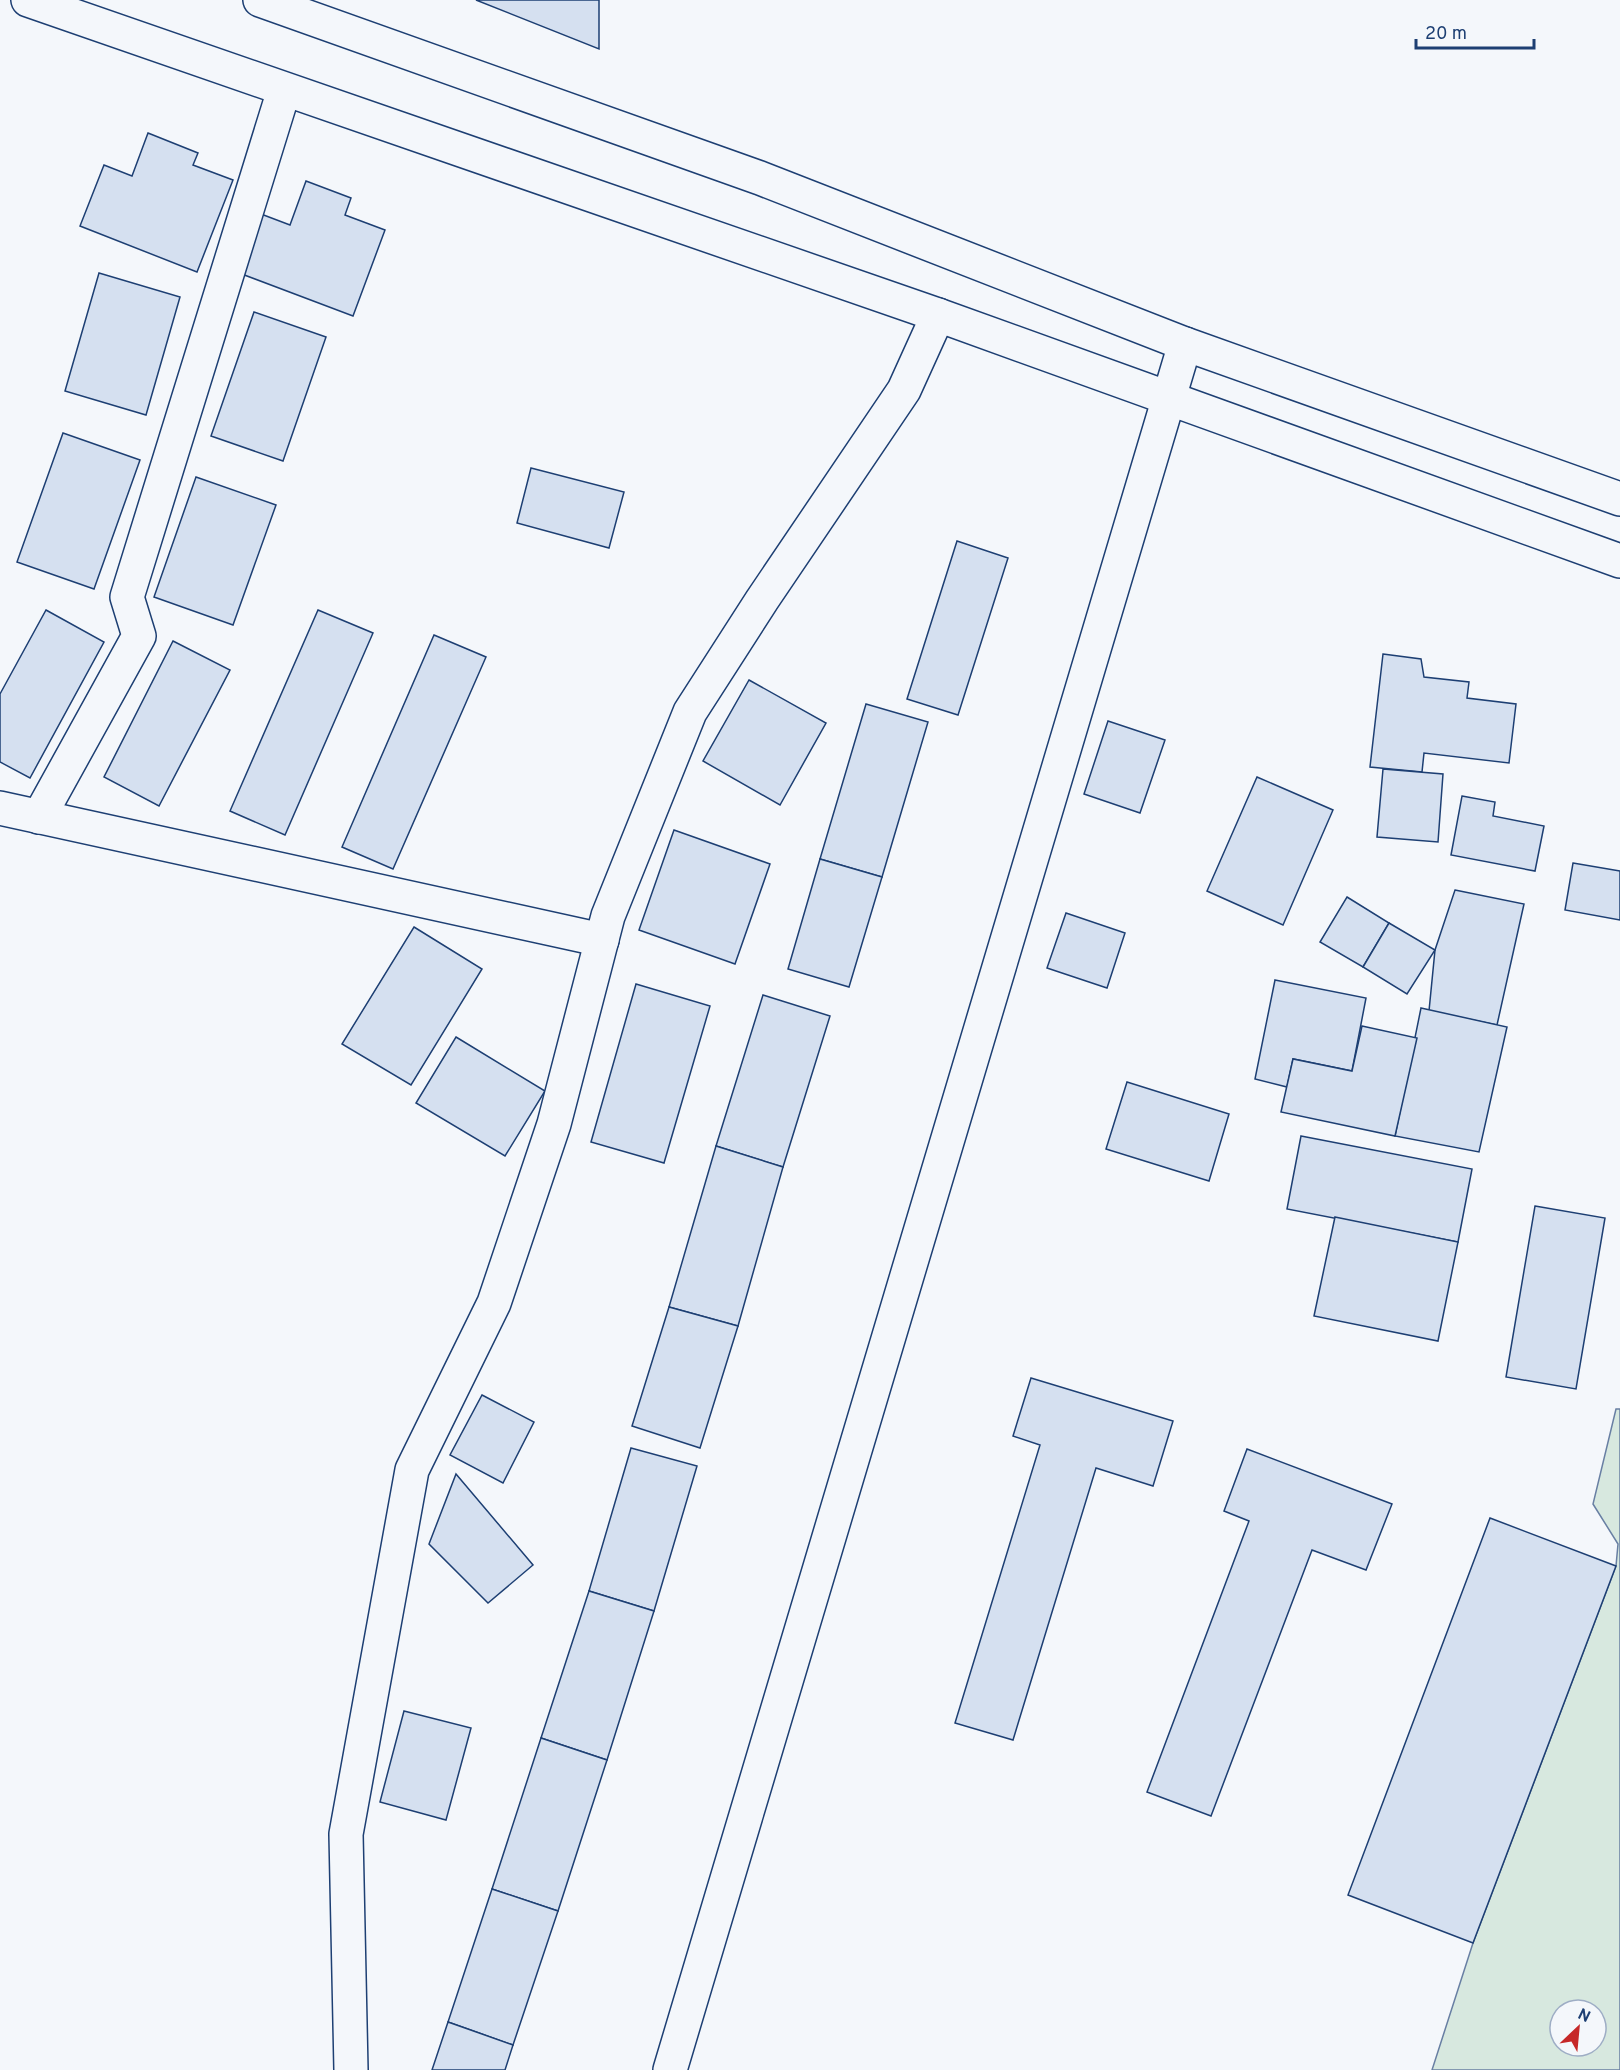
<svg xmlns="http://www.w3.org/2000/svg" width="1620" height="2070" viewBox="0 0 1620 2070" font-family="Overpass,sans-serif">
<rect width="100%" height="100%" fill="#f4f7fb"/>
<path fill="#d7e8df" stroke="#687fa3" stroke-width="1.5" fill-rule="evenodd" d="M1616 1409H1620V2070H1432L1473 1943 1616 1566 1618 1544 1593 1504ZM1560 2010H1596V2046H1560Z"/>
<g fill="#d5e0f0" stroke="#1d3f73" stroke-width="1.5">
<path d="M476 0H599V49Z"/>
<path d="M148 133 198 153 193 165 233 180 197 272 80 226 104 165 132 176Z"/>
<path d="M306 181 351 198 345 215 385 230 353 316 239 273 261 214 290 225Z"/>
<path d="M99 273 180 297 146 415 65 391Z"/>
<path d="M254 312 326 337 283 461 211 436Z"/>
<path d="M63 433 140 460 94 589 17 562Z"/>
<path d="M531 468 624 492 609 548 517 523Z"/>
<path d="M196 477 276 505 233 625 154 597Z"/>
<path d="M957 541 1008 558 958 715 907 699Z"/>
<path d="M46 610 104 642 30 778 0 762V694Z"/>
<path d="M318 610 373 633 285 835 230 811Z"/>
<path d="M434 635 486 657 393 869 342 847Z"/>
<path d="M173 641 230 670 159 806 104 777Z"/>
<path d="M1383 654 1421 659 1424 677 1469 682 1467 698 1516 704 1509 763 1424 753 1422 772 1370 767Z"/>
<path d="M749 680 826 723 780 805 703 761Z"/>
<path d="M866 704 928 722 882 877 820 859Z"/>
<path d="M1108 721 1165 740 1140 813 1084 794Z"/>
<path d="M1383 769 1443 774 1438 842 1377 837Z"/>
<path d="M1257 777 1333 810 1283 925 1207 891Z"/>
<path d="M1462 796 1495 802 1493 816 1544 826 1535 871 1451 855Z"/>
<path d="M674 830 770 864 735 964 639 930Z"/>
<path d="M820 859 882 877 849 987 788 969Z"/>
<path d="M1573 863 1620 871V920L1565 910Z"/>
<path d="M1455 890 1524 904 1497 1025 1429 1011 1435 950Z"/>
<path d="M1347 897 1389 923 1363 967 1320 942Z"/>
<path d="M1066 913 1125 933 1107 988 1047 968Z"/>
<path d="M1389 923 1435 950 1407 994 1363 967Z"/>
<path d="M414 927 482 969 411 1085 342 1044Z"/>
<path d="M1275 980 1366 998 1352 1071 1293 1059 1287 1087 1255 1079Z"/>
<path d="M636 984 710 1006 664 1163 591 1142Z"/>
<path d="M763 995 830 1016 783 1167 716 1146Z"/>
<path d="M1421 1008 1507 1027 1479 1152 1395 1136Z"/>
<path d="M1362 1026 1417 1038 1395 1136 1281 1112 1293 1059 1352 1071Z"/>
<path d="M456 1037 545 1091 505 1156 416 1103Z"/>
<path d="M1127 1082 1229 1114 1209 1181 1106 1149Z"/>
<path d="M1301 1136 1472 1169 1458 1242 1287 1209Z"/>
<path d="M716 1146 783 1167 738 1326 669 1307Z"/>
<path d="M1535 1206 1605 1218 1576 1389 1506 1377Z"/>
<path d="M1335 1217 1458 1242 1438 1341 1314 1316Z"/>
<path d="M669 1307 738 1326 700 1448 632 1426Z"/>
<path d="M1031 1378 1173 1421 1153 1486 1096 1468 1013 1740 955 1723 1040 1445 1013 1436Z"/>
<path d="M482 1395 534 1422 503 1483 450 1455Z"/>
<path d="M631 1448 697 1466 654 1611 589 1591Z"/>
<path d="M1247 1449 1392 1504 1366 1570 1312 1550 1211 1816 1147 1792 1249 1521 1224 1511Z"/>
<path d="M456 1474 533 1565 488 1603 429 1544Z"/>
<path d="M1490 1518 1616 1566 1473 1943 1348 1895Z"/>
<path d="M589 1591 654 1611 607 1760 541 1738Z"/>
<path d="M404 1711 471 1728 446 1820 380 1802Z"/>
<path d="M541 1738 607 1760 558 1911 492 1889Z"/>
<path d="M492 1889 558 1911 513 2045 448 2022Z"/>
<path d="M448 2022 513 2045 505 2070H432Z"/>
</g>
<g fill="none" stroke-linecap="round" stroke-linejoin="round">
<defs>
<g id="street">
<path d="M0 808 602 940"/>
<path d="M39 817 139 636 127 597 284 90"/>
<path d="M351 2070 346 1834 412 1470 494 1303 554 1124 608 916 690 712 762 600 904 390 938 315"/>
</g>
<path id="secondary" d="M670 2070 1185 344"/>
<g id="primary">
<path d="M28 0 938 315 1620 561"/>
<path d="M260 0 760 178 1185 344 1620 499"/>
</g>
</defs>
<use href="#street" stroke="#1d3f73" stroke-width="36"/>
<use href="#secondary" stroke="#1d3f73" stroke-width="36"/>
<use href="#primary" stroke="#1d3f73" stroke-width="36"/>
<use href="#street" stroke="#f4f7fb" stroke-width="33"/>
<use href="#secondary" stroke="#f4f7fb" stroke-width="33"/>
<use href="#primary" stroke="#f4f7fb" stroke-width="33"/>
</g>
<g transform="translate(1578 2028) rotate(26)"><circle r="28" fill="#f4f7fb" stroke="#9eadc5" stroke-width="1.5"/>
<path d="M0-4.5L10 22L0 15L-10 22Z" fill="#c62828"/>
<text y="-9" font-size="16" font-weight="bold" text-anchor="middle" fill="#1d3f73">N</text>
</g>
<path d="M1416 39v9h118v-9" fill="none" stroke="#1d3f73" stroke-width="3"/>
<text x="1425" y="39" font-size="18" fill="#1d3f73" stroke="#f4f7fb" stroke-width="4.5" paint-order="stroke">20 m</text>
</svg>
